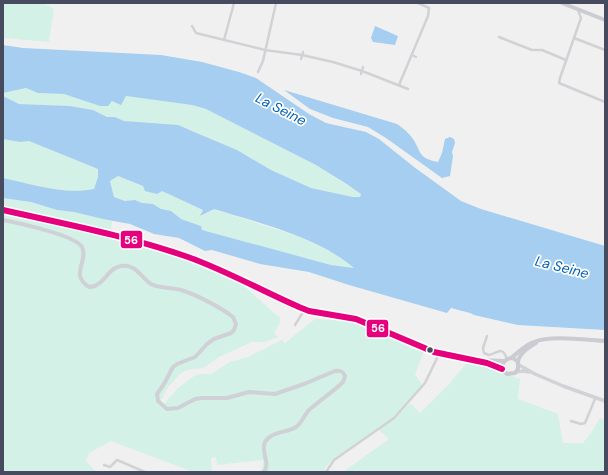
<svg xmlns="http://www.w3.org/2000/svg" width="608" height="475" viewBox="0 0 608 475" font-family="'DM Sans',sans-serif">
<rect width="100%" height="100%" fill="#f1f0f0"/>
<g fill="#d3f1e6">
<path d="M3 3H43L54 9 49 42 3 38Z"/>
<path d="M26 88 38 93 64 94 101 106 126 96 192 105 206 109 316 165 361 194 360 197H353L311 188 271 170 237 150 189 129 124 121 115 117H107L93 110 70 106 19 104 3 96V93Z"/>
<path d="M3 139 20 142 29 141 98 169V177L94 190C64 194 32 184 3 178Z"/>
<path d="M118 176 143 186 162 191 203 210 201 216 213 209 297 236 334 253 355 268 331 265 201 230V226L181 219 171 212 161 209 153 204 142 203 135 200 125 201 114 197 110 181Z"/>
<path d="M3 198 31 202 57 210 74 212 112 221 110 238 201 263 236 279 280 318V323L274 333 278 337 265 342H252L219 357 203 368 187 370 180 374 168 387 160 402 164 404 178 388 194 376 200 374H212L230 362 248 357 282 340 285 343 315 319 355 321 424 352 415 374 422 385 393 417 333 459 324 469 326 472H257L262 469 263 460 217 465 216 457 211 458 212 472H193L111 441 89 453 86 461 96 472H3Z"/>
<path d="M476 363 520 379 518 399 558 414 563 443H583L591 433 600 418 604 420 605 418V472H343L389 439 378 429 394 419 410 403 420 413 449 384 466 364Z"/>
</g>
<g fill="#a5cef1" fill-rule="evenodd">
<path d="M375 26 398 36 395 45 373 42 371 38Z"/>
<path d="M3 45 23 48 161 55 202 62 239 72 256 78 309 114 326 123 366 132 379 139 414 167 461 201 481 209 605 246V330L518 325 474 315 470 313 451 308 447 313 349 285 309 272 260 264 212 250 205 251 179 238 154 234 130 224 103 219 74 212 57 210 31 202 3 198V178C32 184 65 195 94 189L98 177V169L29 141 20 142 3 139V96L19 104 70 106 93 110 107 117H115L124 121 178 125 237 150 271 170 311 188 353 197H360L361 194 345 183 316 165 206 109 192 105 126 96 121 105 112 101 108 106H100L64 94 38 93 26 88 3 93ZM118 176 143 186 145 191 157 194 162 191 203 210 200 216 214 209C259 223 318 237 354 268L331 265 202 230 201 226 181 219 171 211 161 209 153 204 142 203 135 200 125 201 114 197 110 181Z"/>
<path d="M284 90 397 124C403 128 409 133 413 139 422 153 418 158 438 162L442 153 445 139 450 137 454 139 455 143 452 152 453 156 450 176 442 178 386 138 368 127 333 118 310 109Z"/>
</g>
<g fill="none" stroke-linecap="round" stroke-linejoin="round">
<g stroke="#d1d2d6" stroke-width="2.5">
<path d="M578 10 581 18 560 78 559 83 605 102"/>
<path d="M192 26 196 33 265 50 302 55 333 62 362 71 408 89"/>
<path d="M499 37 532 50H542L566 60"/>
<path d="M574 38 605 50"/>
<path d="M224 40 234 3"/>
<path d="M412 55 416 57"/>
<path d="M301 59 303 52"/>
<path d="M258 72 263 61 276 3"/>
<path d="M361 74 363 67"/>
<path d="M399 85 428 16 429 8 418 3"/>
<path d="M295 325 305 309"/>
<path d="M487 336 483 348 484 353 489 355C498 353 502 345 507 359"/>
<path d="M571 421 581 424 585 423 595 399"/>
<path d="M104 465 110 467 117 460 145 472"/>
<path d="M326 472 334 460 394 418 425 383 439 354"/>
</g>
<g stroke="#d1d2d6" stroke-width="3.5">
<path d="M519 365 535 374 563 386 605 401"/>
<path d="M516 372 523 371 529 372"/>
</g>
<path stroke="#d0d1d6" stroke-width="4" d="M3 220C18 223 75 235 82 247 89 262 69 274 89 287 105 286 107 268 121 266 137 264 140 277 151 284 160 289 172 287 181 290 197 295 220 307 233 317L236 324 234 330 231 333 214 339 207 344 195 357 177 364 173 367 164 384 157 394 158 401 167 409 178 408 195 399 202 398H227L249 392 275 394 304 384 335 371C340 370 343 371 345 376L343 382C333 392 320 400 309 410 304 415 302 423 296 427 287 433 271 431 265 442 260 452 271 462 264 472"/>
<g stroke="#caccd2" stroke-width="4">
<path d="M562 3 605 20"/>
<path d="M3 210C65 224 128 236 188 257 227 271 262 291 299 307L309 311 356 319 434 352 487 363 502 369"/>
<path d="M511 358C519 352 525 345 534 342 550 335 586 340 605 341"/>
<path d="M480 360 504 361"/>
<path d="M518 362 513 358 507 359 503 363 502 369 507 374 515 373 518 369C518 367 518 365 518 363 518 354 529 347 536 343"/>
</g>
<defs>
<path id="bus-1" d="M3 210C65 224 128 236 188 257 227 271 262 291 299 307L309 311 356 319 434 352 487 363 502 369"/>
</defs>
<use href="#bus-1" stroke="#fff" stroke-width="9"/>
<use href="#bus-1" stroke="#e5007d" stroke-width="6"/>
</g>
<circle fill="#464c5e" stroke="#fff" stroke-width="1.5" cx="430" cy="350" r="3.5"/>
<g text-anchor="middle" dominant-baseline="central" stroke-width="3.5" stroke-linejoin="round" paint-order="stroke">
<g font-size="14" font-style="italic" fill="#0261b5" stroke="#fff">
<text transform="translate(281 109) rotate(27)">La Seine</text>
<text transform="translate(562 267) rotate(14)">La Seine</text>
</g>
</g>
<g stroke="#fff" stroke-width="1.5">
<rect x="120" y="230" width="23" height="19" rx="4" fill="#e5007d"/>
<rect x="366" y="319" width="23" height="19" rx="4" fill="#e5007d"/>
</g>
<g font-size="11" text-anchor="middle" font-weight="bold" fill="#fff">
<text x="131" y="244">56</text>
<text x="378" y="332">56</text>
</g>
<rect width="608" height="475" fill="none" stroke="#464c5e" stroke-width="8"/>
</svg>
